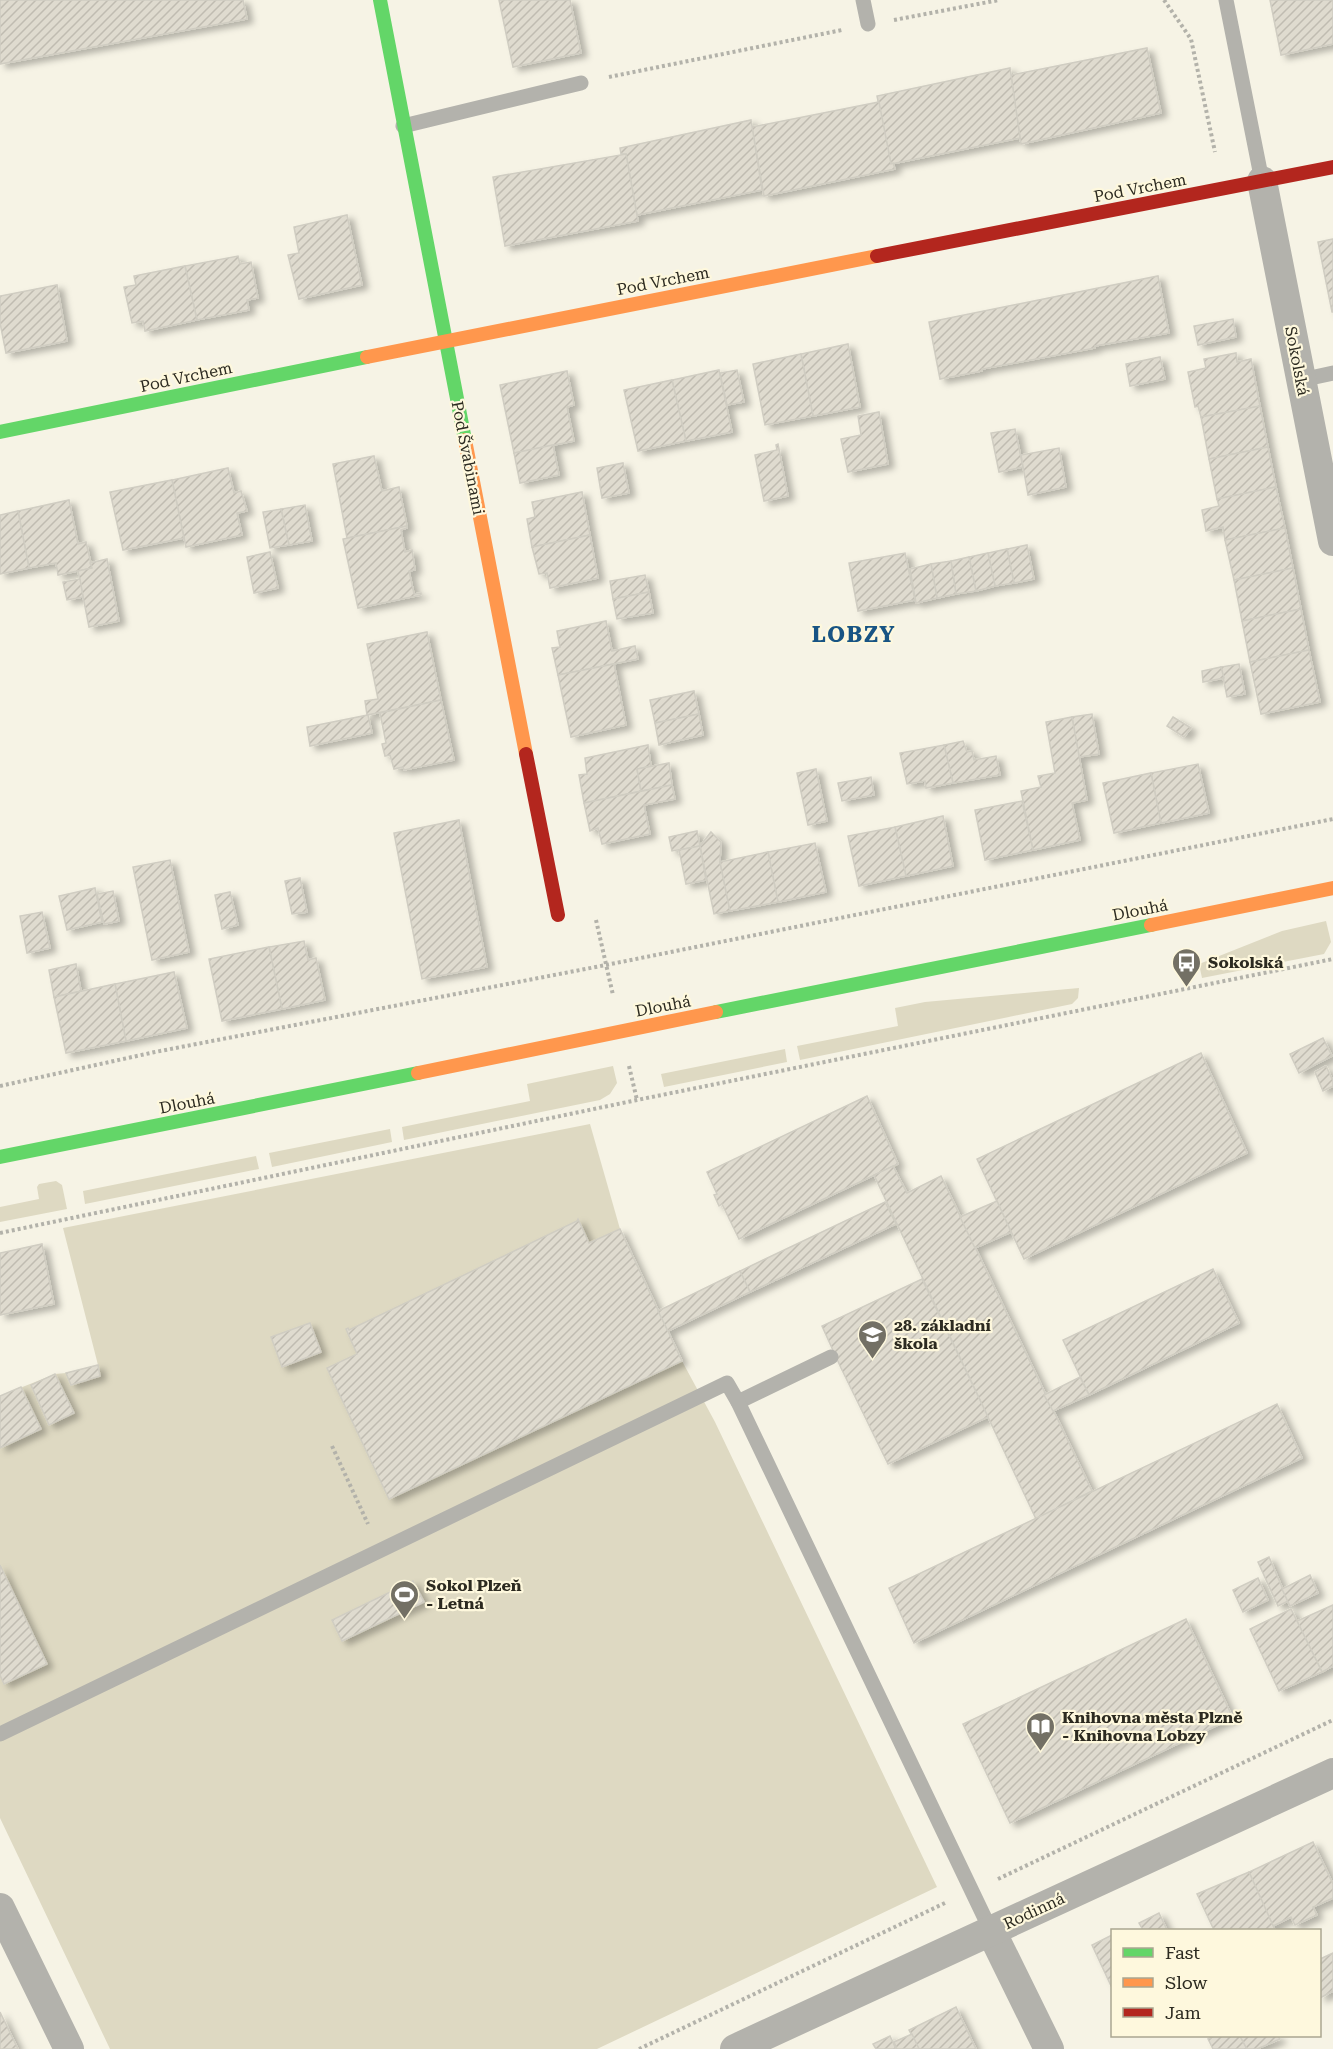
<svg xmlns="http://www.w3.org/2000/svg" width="1333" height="2049" viewBox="0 0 1333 2049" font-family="'Roboto Serif',serif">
<defs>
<pattern id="building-hatch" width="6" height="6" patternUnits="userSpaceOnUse" patternTransform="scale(1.5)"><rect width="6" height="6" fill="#dfdbcf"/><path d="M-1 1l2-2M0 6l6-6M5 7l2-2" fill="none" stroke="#c0bcb1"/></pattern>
<filter id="shadow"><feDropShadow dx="6" dy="4" stdDeviation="3" flood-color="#0004"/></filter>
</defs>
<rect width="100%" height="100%" fill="#f6f3e5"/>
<g fill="#ded9c2">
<path d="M1326 921 1331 942 1324 954 1202 978 1199 964 1282 931Z"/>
<path d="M1079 988 1078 998 1072 1004 800 1060 797 1046 898 1026 895 1008 925 1002Z"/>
<path d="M785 1049 787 1062 664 1087 661 1074Z"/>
<path d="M613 1066 617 1083 610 1094 600 1100 404 1140 402 1127 530 1101 527 1084Z"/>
<path d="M590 1124 620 1229 682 1361 715 1422 937 1887 597 2049H110L0 1818V1396L55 1374 66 1373 98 1365 63 1228Z"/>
<path d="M390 1129 392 1142 272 1167 269 1153Z"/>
<path d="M256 1156 259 1169 85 1204 83 1191Z"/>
<path d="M56 1181 62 1185 67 1209 0 1222V1207L39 1199 37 1187 39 1184Z"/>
</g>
<g fill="url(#building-hatch)" stroke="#d0cdc2" stroke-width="1.5" filter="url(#shadow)">
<path d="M0 0H243L247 19 0 64Z"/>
<path d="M499 0H570L581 53 513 67Z"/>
<path d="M1270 0H1333V44L1281 55Z"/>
<path d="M1147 48 1161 113 1021 144 1011 75Z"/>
<path d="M1010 68 1020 138 891 164 877 96Z"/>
<path d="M879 102 891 164 893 163 895 169 764 196 752 127Z"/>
<path d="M751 120 762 190 637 215 626 154H621L620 148Z"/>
<path d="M626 154 638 221 505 246 493 177Z"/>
<path d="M347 215 362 285 299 299 288 255 299 253 294 227Z"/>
<path d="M1333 239V312H1332L1318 242Z"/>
<path d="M238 256 240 264 251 262 258 298 247 300 249 310 197 320 185 266Z"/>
<path d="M185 266 197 320 145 331 143 321 132 323 124 287 136 285 134 276Z"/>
<path d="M1158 276 1169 333 1095 346V348L982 369V371L940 379 929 322Z"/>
<path d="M57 285 67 341 6 353 0 323V296Z"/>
<path d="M1233 319 1236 337 1198 345 1194 326Z"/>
<path d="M848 344 860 407 813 416 801 354Z"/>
<path d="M1236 353 1237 362 1251 359 1260 406 1201 417 1198 406 1195 407 1188 372 1206 368 1204 359Z"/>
<path d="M801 354 813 416 765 425 753 364Z"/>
<path d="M1160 357 1165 379 1130 386 1126 364Z"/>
<path d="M719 370 732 432 686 441 672 380Z"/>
<path d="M737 370 744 402 727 405 720 373Z"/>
<path d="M567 371 574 405 567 407 574 441 514 453 500 385Z"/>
<path d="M672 380 686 441 638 451 624 390Z"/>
<path d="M1260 406 1268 447 1209 459 1201 417Z"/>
<path d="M879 412 888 464 848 472 841 439 861 435 858 416Z"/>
<path d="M1015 429 1023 467 999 472 991 433Z"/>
<path d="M778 444 788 496 764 501 755 455 777 450 776 445Z"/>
<path d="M553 445 559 475 520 483 514 453Z"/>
<path d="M1268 447 1276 487 1217 499 1209 459Z"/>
<path d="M1059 448 1066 487 1028 495 1021 455Z"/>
<path d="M374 456 382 491 399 487 407 526 347 538 333 464Z"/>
<path d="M623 463 629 493 602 498 597 468Z"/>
<path d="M228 468 234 493 241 491 247 511 237 513 242 535 186 547 172 480Z"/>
<path d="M172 480 184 538 123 550 110 492Z"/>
<path d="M1276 487 1285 528 1225 540 1223 527 1206 531 1202 510 1219 506 1217 499Z"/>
<path d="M582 492 590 535 532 547 527 519 535 517 532 502Z"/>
<path d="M69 500 78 544 86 542 92 568 58 575 56 563 29 568 18 511Z"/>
<path d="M305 505 312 541 289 545 281 509Z"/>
<path d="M281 509 289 545 270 548 263 512Z"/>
<path d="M18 511 29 568 0 574V515Z"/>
<path d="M407 526V528L401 530 405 552 412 550 415 570 409 571 414 594 421 593V595L358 608 343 539Z"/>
<path d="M1285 528 1293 568 1234 580 1225 540Z"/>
<path d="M590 535 598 578 550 588 547 573 539 574 532 547Z"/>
<path d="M1027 545 1034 579 1014 583 1007 549Z"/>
<path d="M1007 549 1014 583 995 586 988 553Z"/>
<path d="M270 552 278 588 254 593 247 557Z"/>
<path d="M905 553 915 600 858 611 849 563Z"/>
<path d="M988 553 995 586 976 591 969 557Z"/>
<path d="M969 557 976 591 956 594 951 561Z"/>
<path d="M107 559 119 621 89 627 78 571 92 568 90 563Z"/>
<path d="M951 561 956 594 937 598 931 564Z"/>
<path d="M931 564 937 598 916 603 910 569Z"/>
<path d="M1293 568 1301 609 1242 621 1234 580Z"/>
<path d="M645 575 649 592 613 599 610 581Z"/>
<path d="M80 579 83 597 67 600 63 582Z"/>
<path d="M649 592 653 613 617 619 613 599Z"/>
<path d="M1301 609 1309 650 1250 662 1242 621Z"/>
<path d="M606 621 612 651 635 646 638 659 558 675 552 648 560 647 557 631Z"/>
<path d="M427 632 441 700 367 715 365 701 378 699 367 644Z"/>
<path d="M1309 650 1320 702 1261 714 1250 662Z"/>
<path d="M614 664 626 725 571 737 558 675Z"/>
<path d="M1239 664 1245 694 1227 697 1221 667Z"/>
<path d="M1221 667 1224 678 1203 682 1202 671Z"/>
<path d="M694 691 699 714 655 723 650 700Z"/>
<path d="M441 700 454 760 404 770 403 767 394 769 390 755 385 756 382 744 386 743 380 713Z"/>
<path d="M699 714 703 735 659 745 655 723Z"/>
<path d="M1092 714 1099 754 1079 757 1072 717Z"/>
<path d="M368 715 372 733 310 746 307 727Z"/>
<path d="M1072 717 1087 800 1072 803 1080 840 1033 850 1021 791 1041 787 1038 776 1055 773 1046 722Z"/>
<path d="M1173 717 1191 728 1184 737 1167 726Z"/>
<path d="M963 741 967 752 972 751 974 760 996 756 1000 775 953 783 944 745Z"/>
<path d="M648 745 651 766 637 769 641 791 584 803 579 775 587 774 585 758Z"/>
<path d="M944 745 953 783 926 788 925 781 907 784 900 753Z"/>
<path d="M669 763 672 785 641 791 637 769Z"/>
<path d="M1198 764 1209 813 1161 823 1151 773Z"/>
<path d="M816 769 827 821 808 825 797 773Z"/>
<path d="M1151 773 1161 823 1114 833 1103 783Z"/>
<path d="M871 777 874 795 842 801 838 783Z"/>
<path d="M672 785 675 799 644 805 650 834 602 844 598 828 590 831 584 803Z"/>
<path d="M1022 801 1033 850 985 860 975 810Z"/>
<path d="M943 816 953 866 906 876 895 827Z"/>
<path d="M459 820 487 967 422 979 394 833Z"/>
<path d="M895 827 906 876 859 886 848 836Z"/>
<path d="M697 831 700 846 672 851 669 837Z"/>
<path d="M711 832 721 842 720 862 730 911 714 914 700 846Z"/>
<path d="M815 843 826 892 778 902 768 852Z"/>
<path d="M700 846 706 880 686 884 679 850Z"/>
<path d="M768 852 778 902 730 911 720 862Z"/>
<path d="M170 860 189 952 152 960 133 867Z"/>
<path d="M300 878 307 912 292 914 285 881Z"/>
<path d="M95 888 102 922 67 930 59 896Z"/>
<path d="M113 891 119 921 104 924 97 894Z"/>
<path d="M230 892 238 925 222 929 215 895Z"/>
<path d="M42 912 50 948 27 953 20 916Z"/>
<path d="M304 941 308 960 316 958 325 1000 282 1009 269 947Z"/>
<path d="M269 947 282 1009 222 1021 209 959Z"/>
<path d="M76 964 81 991 54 997 49 970Z"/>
<path d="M174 972 187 1028 126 1041 115 984Z"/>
<path d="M115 984 126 1041 66 1053 54 997Z"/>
<path d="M1323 1038 1332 1056 1299 1073 1290 1054Z"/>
<path d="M1201 1053 1247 1153 1024 1259 977 1159Z"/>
<path d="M1326 1066 1333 1081V1086L1323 1091 1315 1072Z"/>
<path d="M867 1096 898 1164 739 1239 722 1204 719 1206 714 1195 717 1194 707 1172Z"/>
<path d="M893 1166 907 1193 941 1176 1092 1491 1036 1519 874 1175Z"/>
<path d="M997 1201 1011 1232 975 1248 960 1217Z"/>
<path d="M885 1202 896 1224 750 1292 740 1271Z"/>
<path d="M578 1219 589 1243 620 1229 682 1361 389 1499 327 1368 357 1354 346 1329 348 1328 349 1330 577 1221Z"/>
<path d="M42 1244 54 1304 0 1315V1253Z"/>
<path d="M1213 1269 1239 1323 1089 1395 1063 1340Z"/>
<path d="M740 1271 750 1292 668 1331 658 1311Z"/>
<path d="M922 1279 988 1417 888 1464 841 1368 822 1326Z"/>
<path d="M310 1323 321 1352 282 1367 271 1337Z"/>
<path d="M98 1365 100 1376 71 1385 66 1373Z"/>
<path d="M55 1374 74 1413 49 1425 31 1385Z"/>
<path d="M1080 1377 1089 1395 1053 1411 1044 1395Z"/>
<path d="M21 1387 41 1429 0 1448V1396Z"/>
<path d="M1277 1404 1302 1458 914 1643 889 1588Z"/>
<path d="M1269 1557 1288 1601 1278 1606 1258 1562Z"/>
<path d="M0 1565 47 1664 4 1684 0 1675Z"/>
<path d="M1310 1575 1318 1593 1290 1606 1282 1589Z"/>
<path d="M1258 1578 1268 1600 1243 1612 1233 1590Z"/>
<path d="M413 1581 424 1602 342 1641 332 1620Z"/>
<path d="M1333 1605V1666L1322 1672 1297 1621Z"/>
<path d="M1291 1609 1322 1672 1279 1691 1250 1629Z"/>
<path d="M1186 1619 1233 1718 1010 1823 963 1724Z"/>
<path d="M1313 1842 1333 1884V1898L1313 1907 1317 1915 1295 1925 1291 1917 1273 1926 1249 1872Z"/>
<path d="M1249 1872 1275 1930H1214L1197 1894Z"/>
<path d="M1159 1913 1167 1930H1143L1139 1923Z"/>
<path d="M1112 1935V1988L1092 1945Z"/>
<path d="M1333 1953V1991L1320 1998V1959Z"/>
<path d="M956 2007 976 2049H919L909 2030Z"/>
<path d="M0 2012 18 2049H0Z"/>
<path d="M912 2034 919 2049H897L894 2042Z"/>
<path d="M890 2036 896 2049H876L873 2044Z"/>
<path d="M1215 2036H1240L1247 2049H1213L1208 2039Z"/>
<path d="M1240 2036H1278L1280 2039 1257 2049H1247Z"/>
</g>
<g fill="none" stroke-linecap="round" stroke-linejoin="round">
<g stroke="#b3b2aa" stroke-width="4" stroke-dasharray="3 3" stroke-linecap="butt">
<path d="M1164 0 1191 39 1215 152"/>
<path d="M894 20 999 0"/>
<path d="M609 77 842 30"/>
<path d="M596 920 613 995"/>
<path d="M629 1066 637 1100"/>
<path d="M0 1086 155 1052 606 965 1333 819"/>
<path d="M0 1233 637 1100 1333 959"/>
<path d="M332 1446 368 1524"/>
<path d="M998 1879 1333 1720"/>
<path d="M639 2049 947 1902"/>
</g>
<g stroke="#b3b2ac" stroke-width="15">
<path d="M863 0 868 24"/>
<path d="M1226 0 1262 181"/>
<path d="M403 126 581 83"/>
<path d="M1301 380 1333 373"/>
<path d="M738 1402 831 1357"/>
<path d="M0 1734 727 1383 738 1402 991 1931"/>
</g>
<g stroke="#b3b2ac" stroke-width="30">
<path d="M1262 181 1333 541"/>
<path d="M0 1908 69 2049"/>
<path d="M991 1931 1049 2049"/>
<path d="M735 2049 1333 1773"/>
</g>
<g stroke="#63d668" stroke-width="14">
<path d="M380 0 465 440"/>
<path d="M0 432 367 357"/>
<path d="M716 1012 1151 925"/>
<path d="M0 1157 418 1073"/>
</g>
<g stroke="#ff974d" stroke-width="14">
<path d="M367 357 877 256"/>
<path d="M465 440 526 754"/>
<path d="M1151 925 1333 888"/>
<path d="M418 1073 716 1012"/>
</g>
<g stroke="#b3261e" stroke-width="14">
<path d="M877 256 1333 167"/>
<path d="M526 754 558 915"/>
</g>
</g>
<defs>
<symbol id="bus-pin" viewBox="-11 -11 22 30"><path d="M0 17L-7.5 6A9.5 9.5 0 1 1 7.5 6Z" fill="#737065" stroke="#fef8dd"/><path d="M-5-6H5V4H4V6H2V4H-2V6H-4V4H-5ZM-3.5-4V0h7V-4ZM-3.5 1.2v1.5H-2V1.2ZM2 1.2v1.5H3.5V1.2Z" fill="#fff"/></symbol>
<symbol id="school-pin" viewBox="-11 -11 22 30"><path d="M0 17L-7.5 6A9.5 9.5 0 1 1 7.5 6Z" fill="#737065" stroke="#fef8dd"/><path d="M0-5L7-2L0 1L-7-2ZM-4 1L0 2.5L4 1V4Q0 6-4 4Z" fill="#fff"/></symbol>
<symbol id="stadium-pin" viewBox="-11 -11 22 30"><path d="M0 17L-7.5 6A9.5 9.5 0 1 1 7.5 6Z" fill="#737065" stroke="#fef8dd"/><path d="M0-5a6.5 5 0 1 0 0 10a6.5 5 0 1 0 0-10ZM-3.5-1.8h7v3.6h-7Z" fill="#fff"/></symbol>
<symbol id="library-pin" viewBox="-11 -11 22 30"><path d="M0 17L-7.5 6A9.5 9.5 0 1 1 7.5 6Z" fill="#737065" stroke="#fef8dd"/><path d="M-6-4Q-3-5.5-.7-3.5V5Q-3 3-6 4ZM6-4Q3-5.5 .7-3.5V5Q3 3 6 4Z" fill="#fff"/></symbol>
</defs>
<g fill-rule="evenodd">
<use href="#bus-pin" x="1170" y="946" width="33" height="45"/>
<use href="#school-pin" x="856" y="1318" width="33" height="45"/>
<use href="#stadium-pin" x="388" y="1578" width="33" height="45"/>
<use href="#library-pin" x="1024" y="1710" width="33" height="45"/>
</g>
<g text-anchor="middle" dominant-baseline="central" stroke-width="4.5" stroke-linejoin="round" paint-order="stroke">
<g font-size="16" fill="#2c2a20" stroke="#fef8dd">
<text transform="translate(1140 188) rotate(-11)">Pod Vrchem</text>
<text transform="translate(663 281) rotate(-11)">Pod Vrchem</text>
<text transform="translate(1297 361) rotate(79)">Sokolská</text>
<text transform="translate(186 377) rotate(-12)">Pod Vrchem</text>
<text transform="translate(468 458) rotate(79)">Pod Švabinami</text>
<text transform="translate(1140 910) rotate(-11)">Dlouhá</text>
<text transform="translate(663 1006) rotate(-11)">Dlouhá</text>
<text transform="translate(187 1103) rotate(-11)">Dlouhá</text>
<text transform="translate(1034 1911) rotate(-25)">Rodinná</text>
</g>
<g font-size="16" font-weight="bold" fill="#2c2a20" stroke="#fef8dd" text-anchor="start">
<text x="1208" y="962">Sokolská</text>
<text x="894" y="1325">28. základní<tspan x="894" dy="18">škola</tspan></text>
<text x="426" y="1585">Sokol Plzeň<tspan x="426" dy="18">- Letná</tspan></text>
<text x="1062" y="1717">Knihovna města Plzně<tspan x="1062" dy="18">- Knihovna Lobzy</tspan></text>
</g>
<g font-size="22" font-weight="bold" letter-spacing="1.5" fill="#185484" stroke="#fef8dd">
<text x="854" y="634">LOBZY</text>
</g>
</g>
<rect x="1111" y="1929" width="210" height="108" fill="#fef8dd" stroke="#aaa691" stroke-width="1.5"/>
<rect x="1123" y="1948" width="30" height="9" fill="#63d668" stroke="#aaa691" stroke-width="1.5"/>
<text x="1165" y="1959" font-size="18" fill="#2c2a20">Fast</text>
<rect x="1123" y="1978" width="30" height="9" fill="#ff974d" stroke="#aaa691" stroke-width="1.5"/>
<text x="1165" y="1989" font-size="18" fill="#2c2a20">Slow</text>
<rect x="1123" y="2008" width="30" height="9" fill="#b3261e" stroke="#aaa691" stroke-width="1.5"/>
<text x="1165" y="2019" font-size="18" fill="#2c2a20">Jam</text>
</svg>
